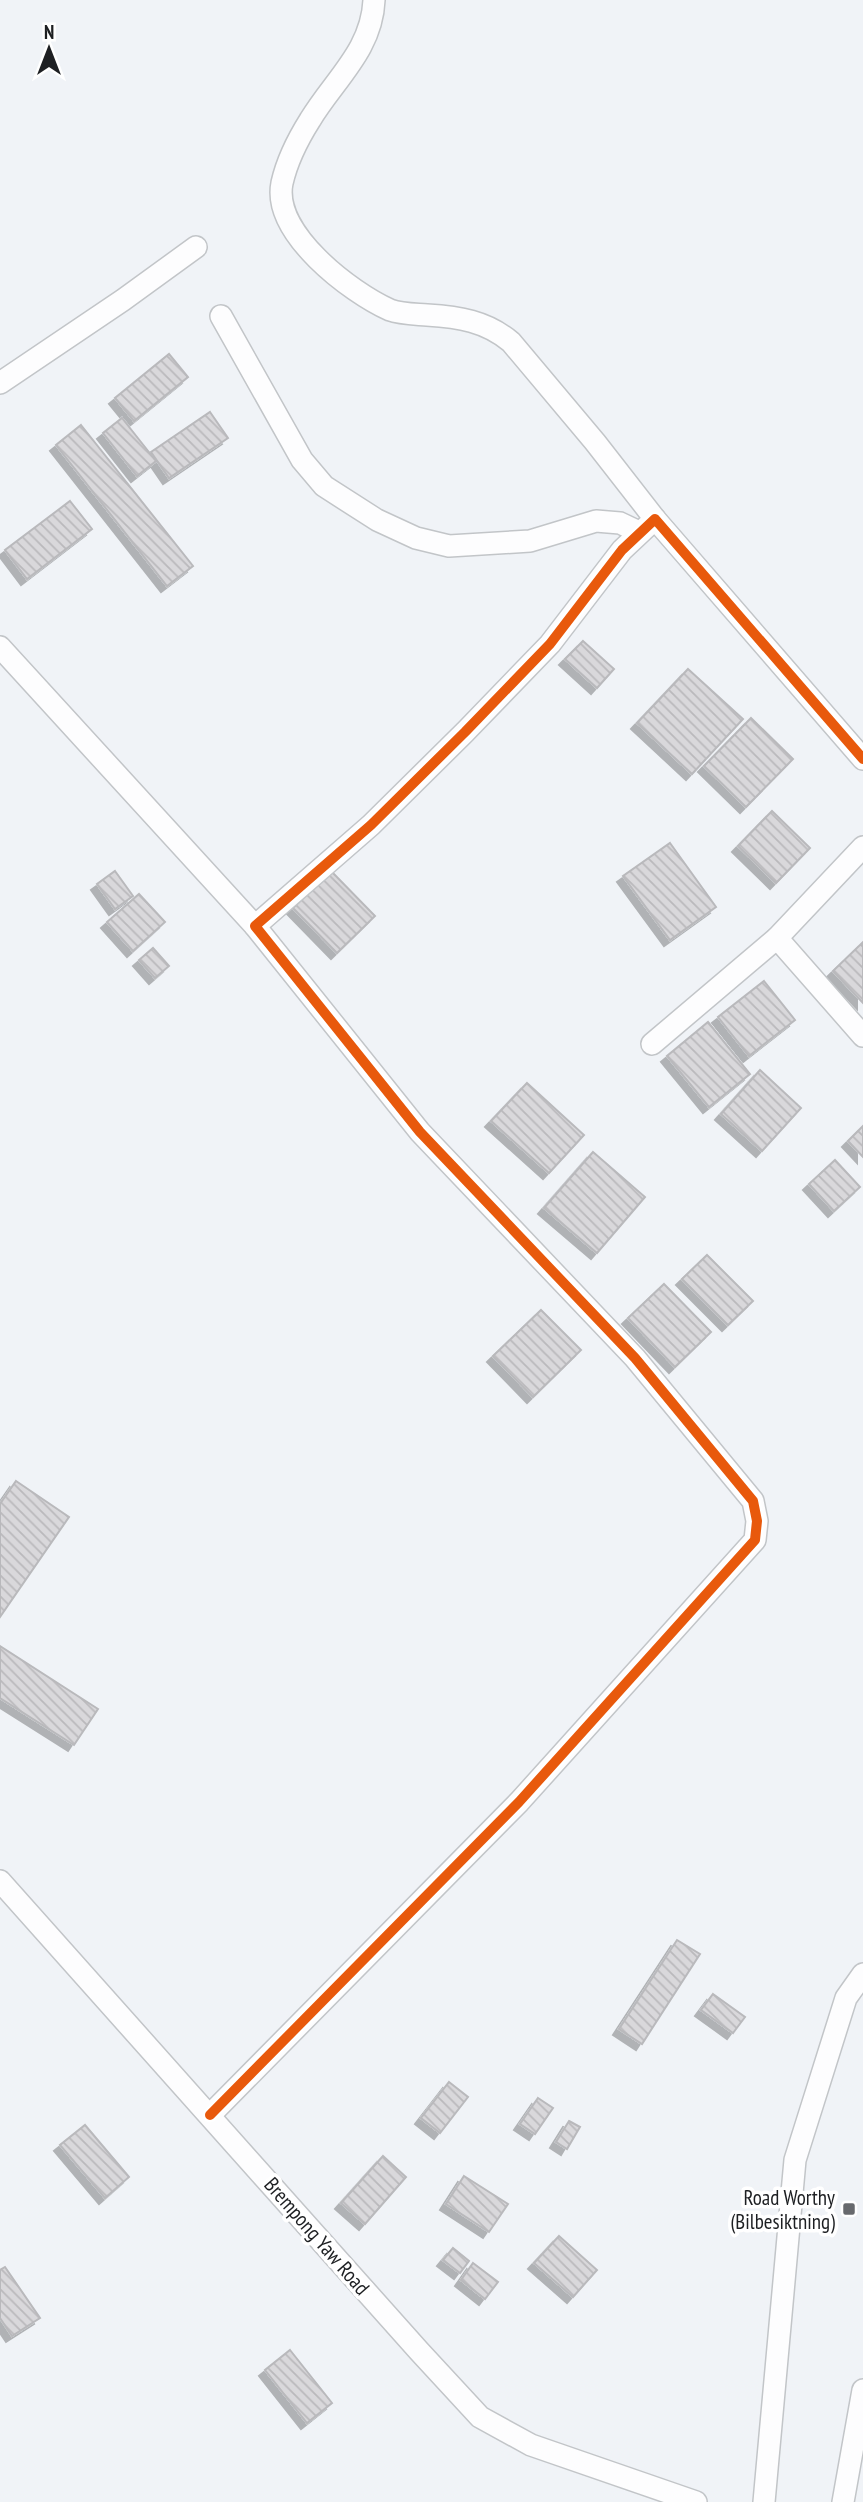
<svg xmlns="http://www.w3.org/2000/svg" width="863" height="2502" viewBox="0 0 863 2502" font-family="'PT Sans Narrow',sans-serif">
<defs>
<pattern id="building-back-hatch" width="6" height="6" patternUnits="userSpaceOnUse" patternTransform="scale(1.75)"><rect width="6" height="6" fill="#d9d8db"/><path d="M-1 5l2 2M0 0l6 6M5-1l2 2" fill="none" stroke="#bab9bc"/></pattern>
<filter id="shadow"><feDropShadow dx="-6" dy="6" stdDeviation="0" flood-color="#0004"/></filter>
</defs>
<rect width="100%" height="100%" fill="#f0f3f7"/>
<g fill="url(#building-back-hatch)" stroke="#b9b9bc" stroke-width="2" filter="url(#shadow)">
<path d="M169 354 188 377 134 421 115 398Z"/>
<path d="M210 412 228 438 169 478 151 452Z"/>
<path d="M122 418 156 461 137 476 103 433Z"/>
<path d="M81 425 193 566 167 586 56 445Z"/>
<path d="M70 501 92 529 27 579 5 550Z"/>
<path d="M583 641 614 669 597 688 565 659Z"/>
<path d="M688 669 743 719 692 774 637 723Z"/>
<path d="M751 718 793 759 746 807 704 766Z"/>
<path d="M772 811 810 848 776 883 738 846Z"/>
<path d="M670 843 716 907 670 940 623 876Z"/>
<path d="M115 871 133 896 115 909 97 884Z"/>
<path d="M331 871 375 916 337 953 293 908Z"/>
<path d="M139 894 165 922 133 951 107 922Z"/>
<path d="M863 942V1003L833 971Z"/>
<path d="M153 948 169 966 155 978 139 960Z"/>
<path d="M764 981 795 1020 749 1056 718 1017Z"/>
<path d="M708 1022 750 1074 709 1107 667 1056Z"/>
<path d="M760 1070 801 1108 762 1151 721 1114Z"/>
<path d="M527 1083 584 1135 549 1173 491 1121Z"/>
<path d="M863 1126V1157L848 1141Z"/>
<path d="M593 1152 645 1197 597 1253 544 1208Z"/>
<path d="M835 1160 860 1187 834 1211 809 1184Z"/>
<path d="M707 1255 753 1301 728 1325 682 1279Z"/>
<path d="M664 1284 711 1332 675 1367 628 1318Z"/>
<path d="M541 1310 581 1350 533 1397 493 1356Z"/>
<path d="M16 1481 69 1517 0 1617V1504Z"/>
<path d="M0 1646 98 1709 74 1745 0 1698Z"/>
<path d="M677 1940 700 1954 642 2044 619 2029Z"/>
<path d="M713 1994 745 2017 733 2033 701 2010Z"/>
<path d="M449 2082 468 2097 440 2133 421 2118Z"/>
<path d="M538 2098 553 2108 535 2134 520 2124Z"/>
<path d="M569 2121 580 2127 567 2149 556 2142Z"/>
<path d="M85 2125 129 2177 105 2198 60 2145Z"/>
<path d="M383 2156 406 2177 365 2224 341 2203Z"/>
<path d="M464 2176 508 2204 489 2232 446 2204Z"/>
<path d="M559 2236 597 2270 573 2297 534 2263Z"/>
<path d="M453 2248 469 2261 460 2273 443 2260Z"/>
<path d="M473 2263 498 2282 485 2299 461 2280Z"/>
<path d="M5 2267 40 2318 12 2336 0 2318V2270Z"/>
<path d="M290 2350 332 2403 307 2423 265 2370Z"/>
</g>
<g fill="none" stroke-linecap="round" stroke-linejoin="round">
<defs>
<g id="minor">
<path d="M374 0C372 50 334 80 310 120 298 139 287 161 282 183 272 233 350 292 390 310 401 314 415 314 427 315 459 317 486 321 511 342L595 442 655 519"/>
<path d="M221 316 302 460 324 486 377 520 416 538 449 546 530 541 596 521 620 523 639 532"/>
<path d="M0 383 123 300 196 247"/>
<path d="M0 647 255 926"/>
<path d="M777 938 863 1036"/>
<path d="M652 1044 777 938 863 847"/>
<path d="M0 1881 419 2351 480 2417 531 2445 696 2502"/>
<path d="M210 2115 519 1802 755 1540 757 1521 753 1501 635 1358 420 1132 255 926 371 825 465 732 550 644 622 550 655 519 863 759"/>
<path d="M764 2502 795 2160 846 1998 863 1974"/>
<path d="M843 2502 863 2390"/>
</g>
</defs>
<use href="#minor" stroke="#c2c5c8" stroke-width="24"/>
<use href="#minor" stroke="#fdfdfe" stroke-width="21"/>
<defs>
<path id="cycleway" d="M210 2115 519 1802 755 1540 757 1521 753 1501 635 1358 420 1132 255 926 371 825 465 732 550 644 622 550 655 519 863 759"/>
</defs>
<use href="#cycleway" stroke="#fff" stroke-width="15"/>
<use href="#cycleway" stroke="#e8590c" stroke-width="10"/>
</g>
<rect fill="#67696d" stroke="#fff" stroke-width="2.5" x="842" y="2202" width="14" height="14" rx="3.5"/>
<g text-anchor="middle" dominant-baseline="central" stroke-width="7" stroke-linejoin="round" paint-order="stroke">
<g font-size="21" fill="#1d1f22" stroke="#fff" text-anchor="end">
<text x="835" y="2197">Road Worthy<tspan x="835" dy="24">(Bilbesiktning)</tspan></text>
</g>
<g font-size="21" fill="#1d1f22" stroke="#fff">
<text transform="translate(317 2236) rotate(49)">Brempong Yaw Road</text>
</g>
</g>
<g transform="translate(49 49)" stroke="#ffffff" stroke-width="5" paint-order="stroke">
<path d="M0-5L12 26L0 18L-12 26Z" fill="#1d1f22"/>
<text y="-10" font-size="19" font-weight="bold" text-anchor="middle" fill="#1d1f22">N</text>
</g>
</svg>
